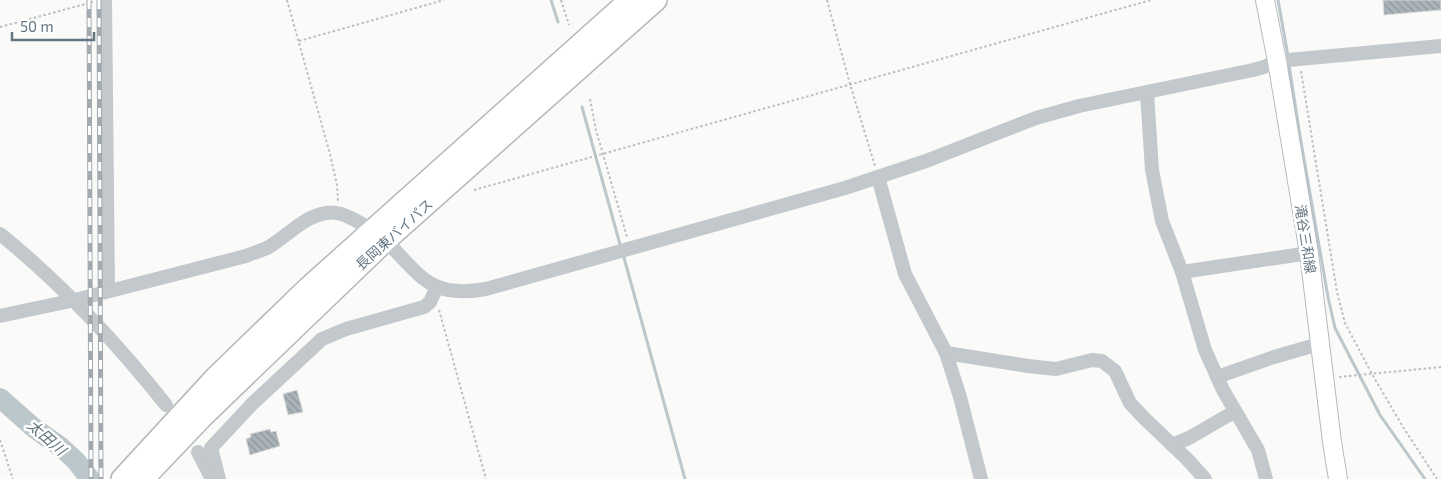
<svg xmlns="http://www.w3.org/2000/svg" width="1441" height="479" viewBox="0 0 1441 479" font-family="'Exo 2','Noto Sans JP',sans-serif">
<defs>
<pattern id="building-back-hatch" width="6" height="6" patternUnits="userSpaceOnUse" patternTransform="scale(1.25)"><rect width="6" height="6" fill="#aab3b9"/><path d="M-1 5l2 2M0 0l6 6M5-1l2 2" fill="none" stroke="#8e969c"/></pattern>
</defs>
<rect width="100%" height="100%" fill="#fafaf8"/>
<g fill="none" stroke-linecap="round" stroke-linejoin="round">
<g stroke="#bbc7cb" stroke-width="3">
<path d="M551 0 558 22"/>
<path d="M1278 0 1288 56"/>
<path d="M1289 65 1300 136 1328 297 1335 328 1380 415 1425 479"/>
<path d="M582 107 621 248"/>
<path d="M623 254 685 479"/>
</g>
<path stroke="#bbc7cb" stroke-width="20" d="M0 398 34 428 61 447 76 461 90 479"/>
</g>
<g fill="url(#building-back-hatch)" stroke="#dcdcda">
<path d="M1383 0H1441V10L1384 15Z"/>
<path d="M297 390 303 412 288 415 283 394Z"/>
<path d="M270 429 271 432 276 431 280 446 250 455 246 439 251 437 250 434Z"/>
</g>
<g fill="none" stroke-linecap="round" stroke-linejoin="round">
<defs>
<path id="major" d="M1265 0 1277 61 1309 253 1332 442 1338 479"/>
<g id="highway">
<path d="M122 479 216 377 308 288 630 0"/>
<path d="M143 479 203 416 386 240 656 0"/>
</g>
</defs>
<use href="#major" stroke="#b5babe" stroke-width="20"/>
<use href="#highway" stroke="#b4b9bd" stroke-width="24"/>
<g stroke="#bbbfc2" stroke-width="2" stroke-dasharray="2.5 2.5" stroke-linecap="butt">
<path d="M287 0 330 154 337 185 338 201"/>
<path d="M561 0 569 25"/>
<path d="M827 0 850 84 875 166"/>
<path d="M0 27 93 2"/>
<path d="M299 41 444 0"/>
<path d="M1301 71 1337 292 1345 323 1372 374 1403 427 1437 479"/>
<path d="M590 99 596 130 627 237"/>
<path d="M474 190 1151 0"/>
<path d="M439 310 486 479"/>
<path d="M1339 377 1441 367"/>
<path d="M0 440 13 479"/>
</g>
<g stroke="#c3c8cc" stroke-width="14">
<path d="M105 0 108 290"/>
<path d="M1147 93 1152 170 1162 221 1182 272 1205 350 1223 390 1258 450 1266 479"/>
<path d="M878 177 905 274 946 353 960 397 981 479"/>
<path d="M0 234C62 284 116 342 166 405"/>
<path d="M1182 272 1309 253"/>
<path d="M0 316 75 300 246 256C253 253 260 251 267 248 287 237 302 217 326 213 337 211 345 215 355 220 366 226 377 232 386 241 421 276 430 299 486 289L845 188 926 161 1036 118 1079 106 1253 70 1264 67 1277 61 1441 46"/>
<path d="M946 353 1028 366 1056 369 1092 360 1102 361 1115 371 1130 403 1143 417 1187 459 1205 479"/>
<path d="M1217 377 1274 357 1319 344"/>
<path d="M1172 445 1189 438 1234 412"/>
<path d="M198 452 212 479"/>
<path d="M219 479 211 448 252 404 322 339 346 329 424 307 430 302 437 287"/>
</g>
<use href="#major" stroke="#fff" stroke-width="18"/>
<use href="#highway" stroke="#fff" stroke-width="21"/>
<defs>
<g id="rail">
<path d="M89 0 91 479"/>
<path d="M99 0 101 479"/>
</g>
</defs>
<use href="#rail" stroke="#a2aab0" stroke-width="5"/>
<use href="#rail" stroke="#fff" stroke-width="3" stroke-dasharray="9" stroke-linecap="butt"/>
</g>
<g text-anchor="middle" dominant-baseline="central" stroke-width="5" stroke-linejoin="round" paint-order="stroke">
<g font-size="14" fill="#657683" stroke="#fff">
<text transform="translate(394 234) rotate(-42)">長岡東バイパス</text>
<text transform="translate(1306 239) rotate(81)">滝谷三和線</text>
</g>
<g font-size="15" font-style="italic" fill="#60757c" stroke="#fff">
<text transform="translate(47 437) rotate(41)">太田川</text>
</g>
</g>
<path d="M12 32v8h82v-8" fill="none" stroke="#657683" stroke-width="2.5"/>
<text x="20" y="32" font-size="15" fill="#657683" stroke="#ffffff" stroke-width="4" paint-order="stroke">50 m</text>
</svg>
